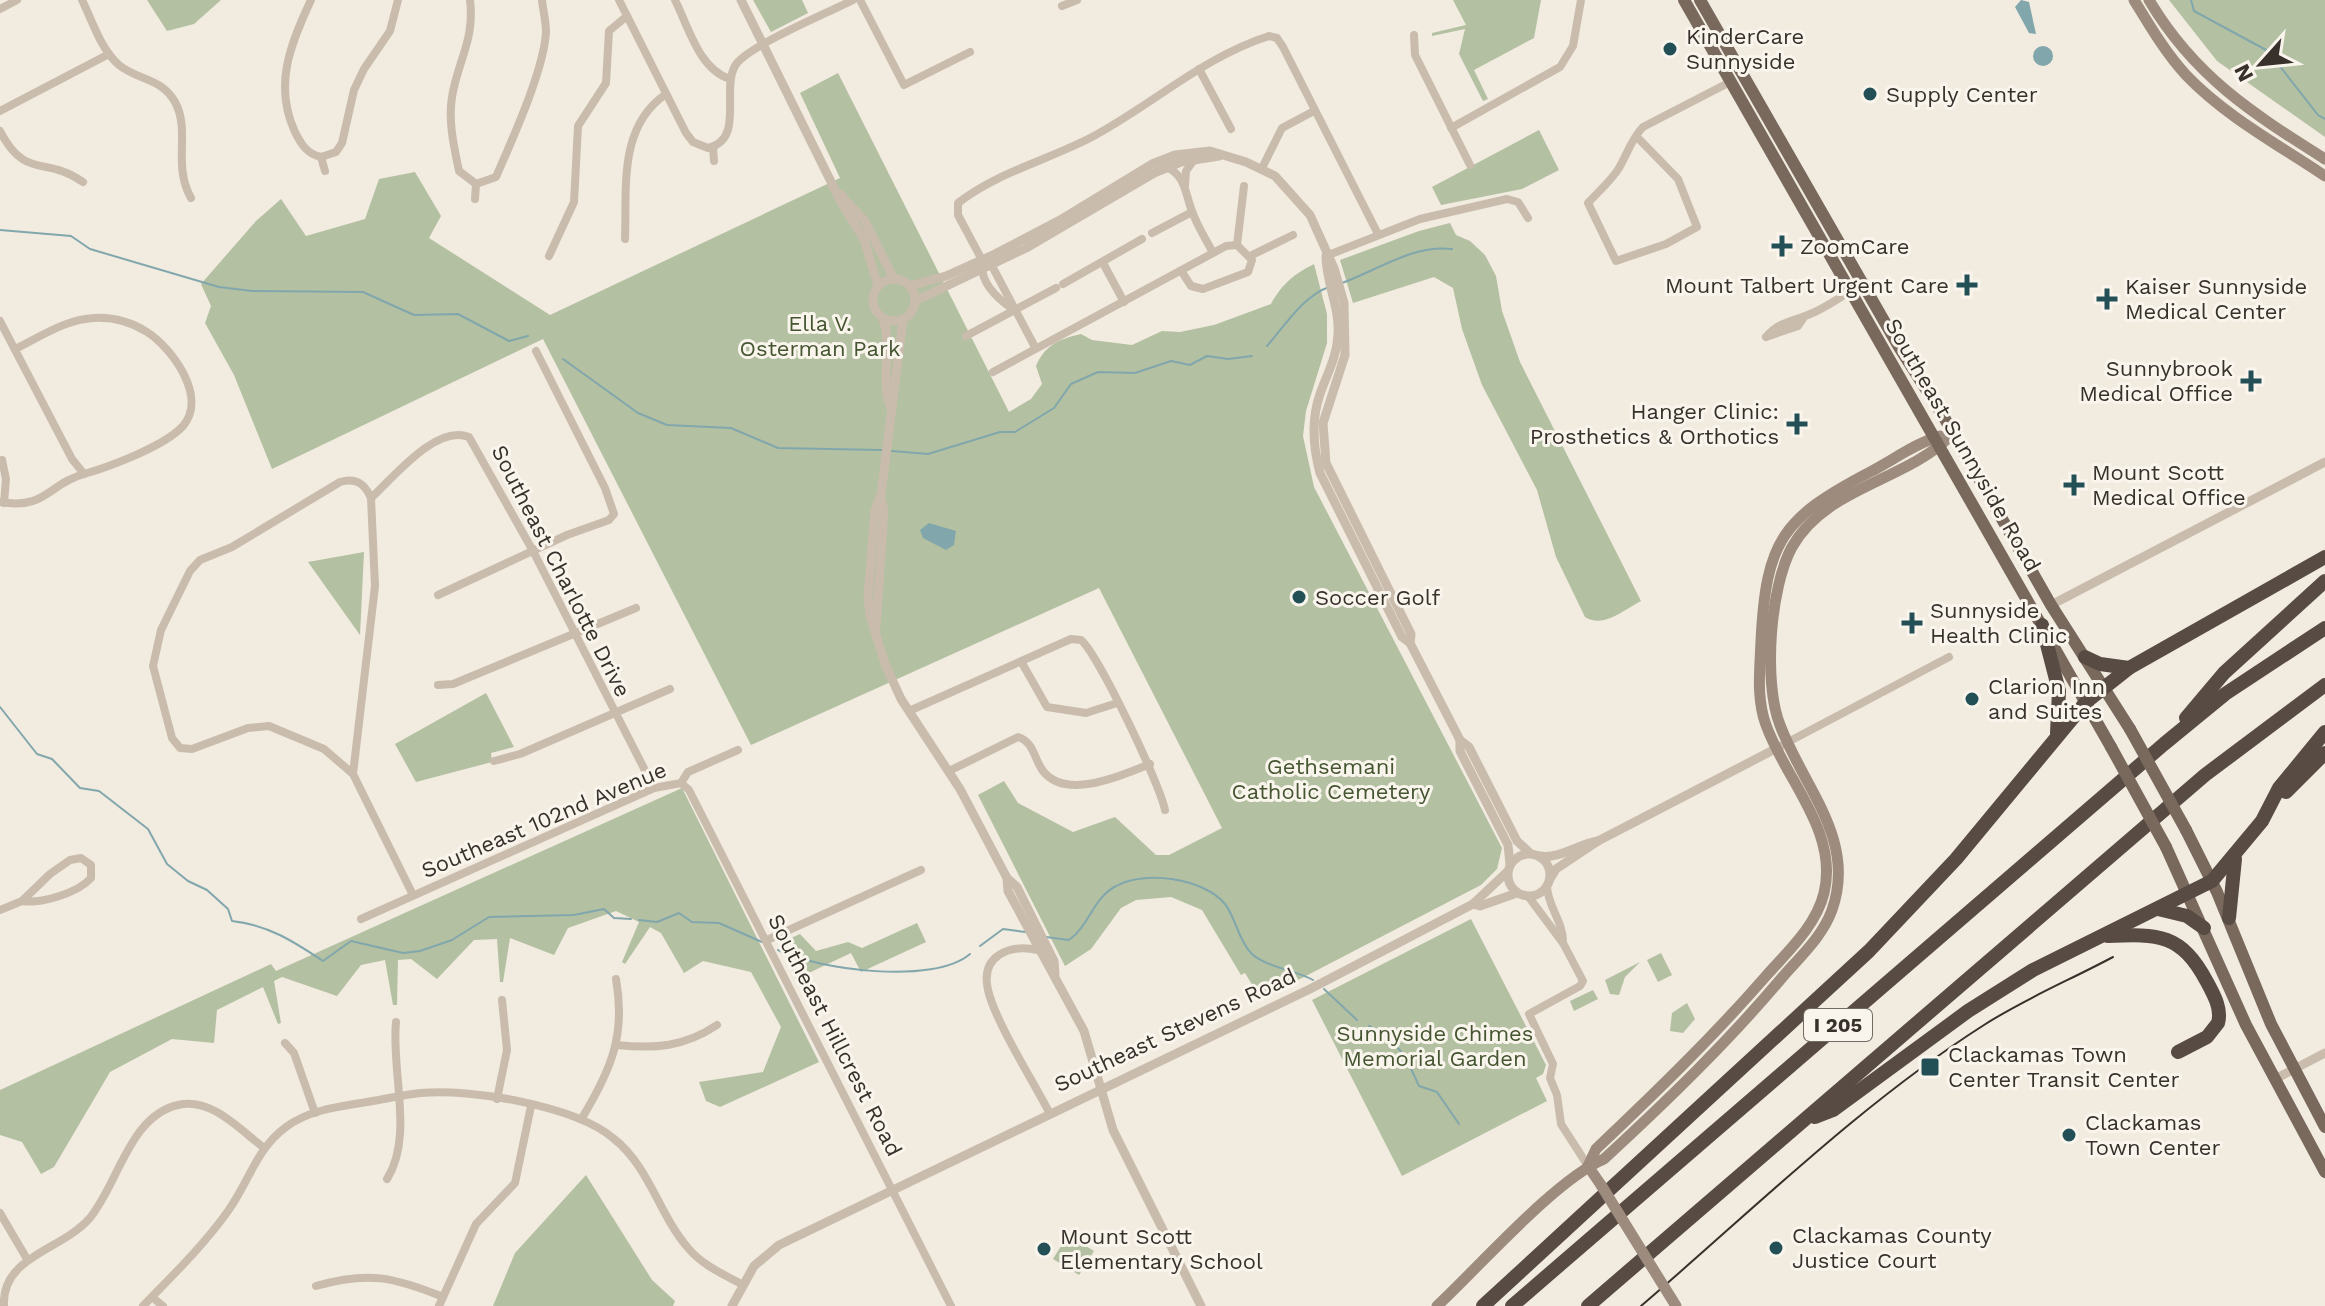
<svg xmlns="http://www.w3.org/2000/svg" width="2325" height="1306" viewBox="0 0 2325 1306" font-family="'Work Sans',sans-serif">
<rect width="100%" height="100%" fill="#f2ebe0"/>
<g fill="#b3c0a1">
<path d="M147 0H221L194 24 167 31Z"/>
<path d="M753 0H802L808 13 771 32Z"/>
<path d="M1453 0H1541L1534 38 1474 70 1488 99 1483 101 1459 54 1465 29 1432 36V33L1466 25Z"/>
<path d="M2169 0H2325V137L2217 61Z"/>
<path d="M838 73 1009 412 1031 399 1042 384 1036 366C1045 345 1059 339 1081 334L1092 340 1132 345 1162 331 1180 332 1214 325 1271 304C1282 284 1294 274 1314 264L1327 314V343L1306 411 1303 436 1314 487 1502 848 1497 869 1481 885 1300 979 1259 996 1245 973 1241 975 1202 910 1171 897 1136 900 1121 908 1091 949 1065 966 978 795 1004 781 1018 803 1073 832 1115 817 1156 855H1169L1222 828 1099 588 751 745 543 339 272 469 234 375 205 323 211 306 201 284 256 221 281 199 306 236 365 219 379 179 415 172 441 216 429 238 550 315 840 178 800 93Z"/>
<path d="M1539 130 1559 170 1522 189 1441 205 1432 187Z"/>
<path d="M1450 223 1456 235 1470 241 1485 255 1496 276 1502 311 1520 362 1641 601C1625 609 1603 629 1585 617L1556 557 1537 490 1482 385 1462 329 1453 288 1434 277 1353 303 1340 260 1419 231Z"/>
<path d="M364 552 360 635 308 562Z"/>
<path d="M486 693 514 747 491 753 492 762 416 782 395 744Z"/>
<path d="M682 788 819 1062 720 1107 706 1101 699 1082 763 1072 781 1027 751 972 703 961 684 973 661 933 650 927 625 964 622 962 639 922 616 911 568 928 554 955 510 938 503 982H500L497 939 474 940 437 979 411 959 398 960 397 1005H393L385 960 361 965 337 996 282 977 274 981 281 1023 278 1024 263 987 217 1010 214 1043 172 1039 110 1072 54 1167 41 1174 22 1142 0 1135V1090L271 964 276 971Z"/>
<path d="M1471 919 1546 1065 1543 1074 1536 1078 1547 1101 1402 1176 1312 1000Z"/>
<path d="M917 923 926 942 861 972 851 953 796 979 781 949 784 941 800 934 816 951 848 942 862 948Z"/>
<path d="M1661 953 1672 975 1658 982 1647 960Z"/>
<path d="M1640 962 1625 977 1619 995 1610 994 1605 980Z"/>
<path d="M1593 990 1598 999 1574 1011 1570 1001Z"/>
<path d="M1687 1003 1695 1019 1683 1033 1670 1031 1672 1013Z"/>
<path d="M586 1175 652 1280 675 1301 673 1306H493L515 1253Z"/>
<path d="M1068 1235 1094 1251 1079 1275 1053 1259Z"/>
</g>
<g fill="#81a7ad">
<path d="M2021 0 2029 2 2036 34 2029 33 2015 7Z"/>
<circle cx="2043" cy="56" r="10"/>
<path d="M929 523 956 531 954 545 946 550 923 538 920 530Z"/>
</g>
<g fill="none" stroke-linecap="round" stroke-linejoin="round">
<g stroke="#81a7ad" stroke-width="2">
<path d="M2191 0 2194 11 2268 51 2318 115 2325 119"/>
<path d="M0 230 71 236 90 249 219 287 252 291 363 292 414 315 458 314 509 341 528 336"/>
<path d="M1342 283C1378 270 1414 244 1452 249"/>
<path d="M1267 346C1284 327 1303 296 1329 287"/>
<path d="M563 359 638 413 667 425 731 428 778 448 882 450"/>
<path d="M892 451 928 454 1000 432H1015L1054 408 1071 384 1098 372 1135 373 1171 361 1190 365 1207 356 1228 359 1252 356"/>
<path d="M0 707 37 754 52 759 80 788 99 791 148 829 167 864 188 881 207 890 228 909 232 921C268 925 293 941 323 961L351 941 403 953 420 951 452 940 489 917 574 915 604 909 614 918 631 919"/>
<path d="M639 920 657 922 679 913 692 922 719 923 762 942"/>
<path d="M1046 937 1069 940C1090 925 1092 899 1116 886 1144 870 1204 878 1225 904 1236 918 1238 940 1251 953 1265 967 1295 970 1313 980"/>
<path d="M980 946 1003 929 1025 932"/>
<path d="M778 950C819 970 934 985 970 954"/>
<path d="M1324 989 1357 1020"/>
<path d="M1369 1026C1397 1038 1407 1059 1419 1086L1437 1092 1459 1124"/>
</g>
<g stroke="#c9bcad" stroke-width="8">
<path d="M82 0C92 20 101 50 119 65 137 80 162 78 175 102 191 131 172 164 191 198"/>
<path d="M311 0C291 43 273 85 295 132 301 144 307 154 321 157L336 152 342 143 354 90 364 69 390 31 398 0"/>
<path d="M470 0C475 40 458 60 452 97 448 121 454 147 459 171L476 184 496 177C512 140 544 70 546 32 546 21 543 10 542 0"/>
<path d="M619 0 686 133 693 142 708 148C745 139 721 91 735 66 745 47 830 12 853 0"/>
<path d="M675 0C689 28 699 69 730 79"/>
<path d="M860 0 904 85 970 52"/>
<path d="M1062 6 1077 0"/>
<path d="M0 9 17 0"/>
<path d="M1414 35 1415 55 1470 165"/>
<path d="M1199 69 1231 129"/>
<path d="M0 111 109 54"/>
<path d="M1451 128 1560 67 1573 46 1581 0"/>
<path d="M0 131C26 181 45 155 83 182"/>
<path d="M1636 136 1678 179 1697 227 1666 244 1616 261 1588 203C1598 192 1611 181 1619 168 1627 154 1632 138 1643 127L1732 81"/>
<path d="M713 147 714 161"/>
<path d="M321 157 325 171"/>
<path d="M1166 167C1186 175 1185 194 1192 211 1197 226 1206 239 1213 253"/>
<path d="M1262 168 1282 128 1314 111"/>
<path d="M1185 185 1186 171 1194 160"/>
<path d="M475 199 476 184"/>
<path d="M1152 233 1192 212"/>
<path d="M625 239C627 187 618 127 666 94"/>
<path d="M1237 245 1244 186"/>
<path d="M549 256 574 202 578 126 606 83 609 31 627 16"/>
<path d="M1250 256 1293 235"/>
<path d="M1326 256 1420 219 1507 199 1518 202 1528 218"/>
<path d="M982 260 958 215V203C998 172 1048 160 1092 137 1152 105 1203 57 1269 36L1277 38 1283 47 1378 234"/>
<path d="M986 262 992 266 1035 347"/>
<path d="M1103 263 1124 302"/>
<path d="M982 265C981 284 999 300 1014 310"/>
<path d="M1063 284 1142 239"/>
<path d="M0 321 72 459 84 474"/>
<path d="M966 336 1056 288"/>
<path d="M1766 337C1778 323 1789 322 1805 316 1821 311 1838 299 1852 290"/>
<path d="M1766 337 1798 326 1804 317"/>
<path d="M993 372 1226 246 1237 245 1252 260 1248 272 1203 289 1191 286 1182 272"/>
<path d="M2 460 6 479 4 503"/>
<path d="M371 498C394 477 436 424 469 437L533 551 654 788"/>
<path d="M0 502C46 510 48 484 84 474 109 467 165 446 183 426 208 397 172 348 147 332 131 322 113 317 94 318 66 319 40 337 15 349"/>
<path d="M438 595 567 535 609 520 614 514 605 488 536 351"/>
<path d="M1022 663 1047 707 1086 713 1117 703"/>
<path d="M438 685 453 684 636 608"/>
<path d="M909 711 1071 639 1081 640C1098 654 1160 784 1165 810"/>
<path d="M1788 742 1949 657"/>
<path d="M494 761 520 754 670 689"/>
<path d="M949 771 1018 737C1034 742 1034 759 1043 771 1066 801 1123 775 1150 764"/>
<path d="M353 774 375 586 371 498C365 484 356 477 340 482L232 547 200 560 190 571 161 630 153 666 172 738 180 748 192 749 248 728 269 726 324 749 353 774 413 895"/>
<path d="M681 783 689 790 951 1306"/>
<path d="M1547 887C1548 907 1564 923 1563 943"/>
<path d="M1528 896 1563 943 1583 981 1580 986 1529 1014 1553 1064 1550 1078 1557 1095 1561 1124 1588 1166"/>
<path d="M0 910 22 901 50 874 70 860 81 858 91 865V878C78 893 41 904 22 901"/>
<path d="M361 919 654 788 681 783 688 772 738 750"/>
<path d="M767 940 921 870"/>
<path d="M1038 950C1010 944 980 955 988 990 995 1021 1033 1081 1049 1112"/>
<path d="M285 1043 294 1053 315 1113"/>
<path d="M617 1045C655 1049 684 1047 717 1025"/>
<path d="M497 1099 507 1050 502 1000"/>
<path d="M582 1118C611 1070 626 1035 616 979"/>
<path d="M387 1179C414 1136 391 1072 396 1022"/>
<path d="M0 1213 27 1259"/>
<path d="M316 1286C368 1271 394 1277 443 1297"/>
<path d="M152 1297 163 1306"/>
<path d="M4 1306C1 1257 60 1251 89 1219 118 1185 129 1116 178 1105 211 1097 239 1129 263 1147"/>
<path d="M143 1306C172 1276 204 1245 228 1211 249 1182 256 1149 286 1127 307 1111 336 1107 361 1103 381 1100 401 1095 421 1093 470 1088 575 1106 613 1138 650 1167 658 1213 688 1248 702 1265 723 1274 743 1285"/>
<path d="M439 1306 476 1224 515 1183 531 1106"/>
</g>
<g stroke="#c9bcad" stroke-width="9">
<path d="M741 0 841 202 864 239 878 286"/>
<path d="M839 193 865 221 894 279"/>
<path d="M1326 256C1326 283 1340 307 1338 335 1337 357 1327 374 1320 394 1311 420 1313 447 1320 473L1402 637 1410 643 1460 740 1469 747 1517 841 1530 853"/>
<circle cx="894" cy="300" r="21"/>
<path d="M910 286 946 276 995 254 1060 220 1152 164 1175 155 1210 151 1246 162 1275 176 1310 215 1334 268 1344 303 1345 355 1323 423 1326 463 1411 634 1410 643"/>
<path d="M915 301 1026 248 1154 173 1181 162 1219 156"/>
<path d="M883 319C893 348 880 379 890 406"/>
<path d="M903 320 881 495 875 510 868 597 870 615 885 664 901 699 960 789 1007 878 1017 887 1054 961 1055 974"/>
<path d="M2051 605 2325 462"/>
<path d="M876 627 884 511 881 499"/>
<path d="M1460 740V751L1508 845 1510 864"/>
<circle cx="1529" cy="875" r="21"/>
<path d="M1540 856C1561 859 1578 844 1598 841"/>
<path d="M1007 878 1008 891 1084 1031 1113 1130 1201 1306"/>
<path d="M1550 879 1556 869 1598 841 1781 746"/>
<path d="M1473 904 1480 906 1517 893"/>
<path d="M2275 1079 2325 1053"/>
<path d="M732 1306 754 1266 779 1245 1310 989 1473 904 1507 872"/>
</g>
<g stroke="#9d8c7e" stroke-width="11">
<path d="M2134 0C2150 26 2165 52 2186 75 2225 116 2279 145 2325 176"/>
<path d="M2149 0C2194 76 2252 113 2325 159"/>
<path d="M1588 1166 1596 1149C1655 1093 1712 1038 1766 976 1788 951 1816 926 1824 893 1839 831 1785 779 1766 725 1756 698 1760 669 1761 641 1766 541 1782 518 1870 472 1893 460 1916 443 1940 436"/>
<path d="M1588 1166 1601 1185"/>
<path d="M1437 1306C1480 1266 1555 1180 1604 1159 1668 1100 1730 1040 1786 973 1803 954 1823 935 1832 910 1857 839 1803 787 1780 725 1763 682 1770 587 1792 547 1826 486 1909 481 1953 433"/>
</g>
<g stroke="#79695d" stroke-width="12">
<path d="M1684 0 2111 747"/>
<path d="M1700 0 1899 347 1945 419 2051 605 2130 729"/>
<path d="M2186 830 2217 892 2271 1024 2325 1127"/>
<path d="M2166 847 2246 1025 2325 1172"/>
</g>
<g stroke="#584b43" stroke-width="14">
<path d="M2042 625 2059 691 2057 733"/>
<path d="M2085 657 2100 664 2129 668"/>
<path d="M2186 718 2224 673 2325 581"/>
<path d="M2286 792 2325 753"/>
<path d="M2158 909 2187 916 2204 928"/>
<path d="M2229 918 2235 859"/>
<path d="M2108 936C2158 934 2181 933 2207 982 2214 995 2222 1009 2218 1023L2207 1037 2178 1052"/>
<path d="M1815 1117 1833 1110 1968 1011 2033 970 2212 881 2262 821 2279 788 2325 732"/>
<path d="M1483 1306 1869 951 1956 859 2086 702 2129 668 2325 557"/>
<path d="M1512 1306 2164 744 2225 694 2325 628"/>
<path d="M1588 1306 2205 775 2325 685"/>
</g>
<path stroke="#38302b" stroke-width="2" d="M1641 1306C1752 1211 1860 1104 1984 1025 2024 999 2070 980 2113 957"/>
<path stroke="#9d8c7e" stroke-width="11" d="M1601 1185 1676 1306"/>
<g stroke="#79695d" stroke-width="12">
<path d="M2130 729 2186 830"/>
<path d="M2111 747 2166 847"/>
</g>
</g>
<g fill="#234f57" stroke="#f9f5ed" stroke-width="3">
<circle cx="1670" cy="49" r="8"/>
<circle cx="1870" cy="94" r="8"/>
<path d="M1778 234h8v8h8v8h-8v8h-8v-8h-8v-8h8z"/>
<path d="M1963 273h8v8h8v8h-8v8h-8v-8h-8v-8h8z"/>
<path d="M2103 287h8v8h8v8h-8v8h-8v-8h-8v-8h8z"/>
<path d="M2247 369h8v8h8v8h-8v8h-8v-8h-8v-8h8z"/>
<path d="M1793 412h8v8h8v8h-8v8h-8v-8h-8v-8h8z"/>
<path d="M2070 473h8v8h8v8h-8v8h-8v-8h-8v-8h8z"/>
<circle cx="1299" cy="597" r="8"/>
<path d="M1908 611h8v8h8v8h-8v8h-8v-8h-8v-8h8z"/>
<circle cx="1972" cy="699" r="8"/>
<rect x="1920" y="1057" width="20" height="20" rx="4"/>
<circle cx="2069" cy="1135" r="8"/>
<circle cx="1776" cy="1248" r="8"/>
<circle cx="1044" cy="1249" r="8"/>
</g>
<g text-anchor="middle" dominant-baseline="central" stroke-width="6" stroke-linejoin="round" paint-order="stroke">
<rect fill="#f9f5ed" stroke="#726b65" stroke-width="2" x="1804" y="1009" width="68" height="32" rx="6"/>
<g font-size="20" font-weight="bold" fill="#38302b">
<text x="1838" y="1025">I 205</text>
</g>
<g font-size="22" fill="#38302b" stroke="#f9f5ed" text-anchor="start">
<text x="1686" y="36">KinderCare<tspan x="1686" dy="25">Sunnyside</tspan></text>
<text x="1886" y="94">Supply Center</text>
<text x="1800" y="246">ZoomCare</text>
<text x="1949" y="285" text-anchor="end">Mount Talbert Urgent Care</text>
<text x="2125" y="286">Kaiser Sunnyside<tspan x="2125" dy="25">Medical Center</tspan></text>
<text x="2233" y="368" text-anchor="end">Sunnybrook<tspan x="2233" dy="25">Medical Office</tspan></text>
<text x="1779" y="411" text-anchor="end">Hanger Clinic:<tspan x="1779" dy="25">Prosthetics &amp; Orthotics</tspan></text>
<text x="2092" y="472">Mount Scott<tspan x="2092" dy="25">Medical Office</tspan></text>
<text x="1315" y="597">Soccer Golf</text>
<text x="1930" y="610">Sunnyside<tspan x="1930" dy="25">Health Clinic</tspan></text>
<text x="1988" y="686">Clarion Inn<tspan x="1988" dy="25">and Suites</tspan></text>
<text x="1948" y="1054">Clackamas Town<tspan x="1948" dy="25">Center Transit Center</tspan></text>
<text x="2085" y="1122">Clackamas<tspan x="2085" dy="25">Town Center</tspan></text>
<text x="1792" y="1235">Clackamas County<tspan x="1792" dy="25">Justice Court</tspan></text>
<text x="1060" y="1236">Mount Scott<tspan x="1060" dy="25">Elementary School</tspan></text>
</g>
<g font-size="22" fill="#445530" stroke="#f9f5ed">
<text x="820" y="323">Ella V.<tspan x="820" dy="25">Osterman Park</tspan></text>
<text x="1331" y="766">Gethsemani<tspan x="1331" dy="25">Catholic Cemetery</tspan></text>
<text x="1435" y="1033">Sunnyside Chimes<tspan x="1435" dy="25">Memorial Garden</tspan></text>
</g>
<g font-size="22" fill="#38302b" stroke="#f9f5ed">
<text transform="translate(1963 445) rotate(60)">Southeast Sunnyside Road</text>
<text transform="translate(561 571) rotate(63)">Southeast Charlotte Drive</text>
<text transform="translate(544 820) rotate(-23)">Southeast 102nd Avenue</text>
<text transform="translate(1175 1030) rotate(-25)">Southeast Stevens Road</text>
<text transform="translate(835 1035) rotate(63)">Southeast Hillcrest Road</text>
</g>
</g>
<g transform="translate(2261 64) rotate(243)" stroke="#f9f5ed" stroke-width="6" paint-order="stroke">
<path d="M0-6L14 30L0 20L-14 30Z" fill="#38302b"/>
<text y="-12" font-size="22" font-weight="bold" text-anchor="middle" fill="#38302b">N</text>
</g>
</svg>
